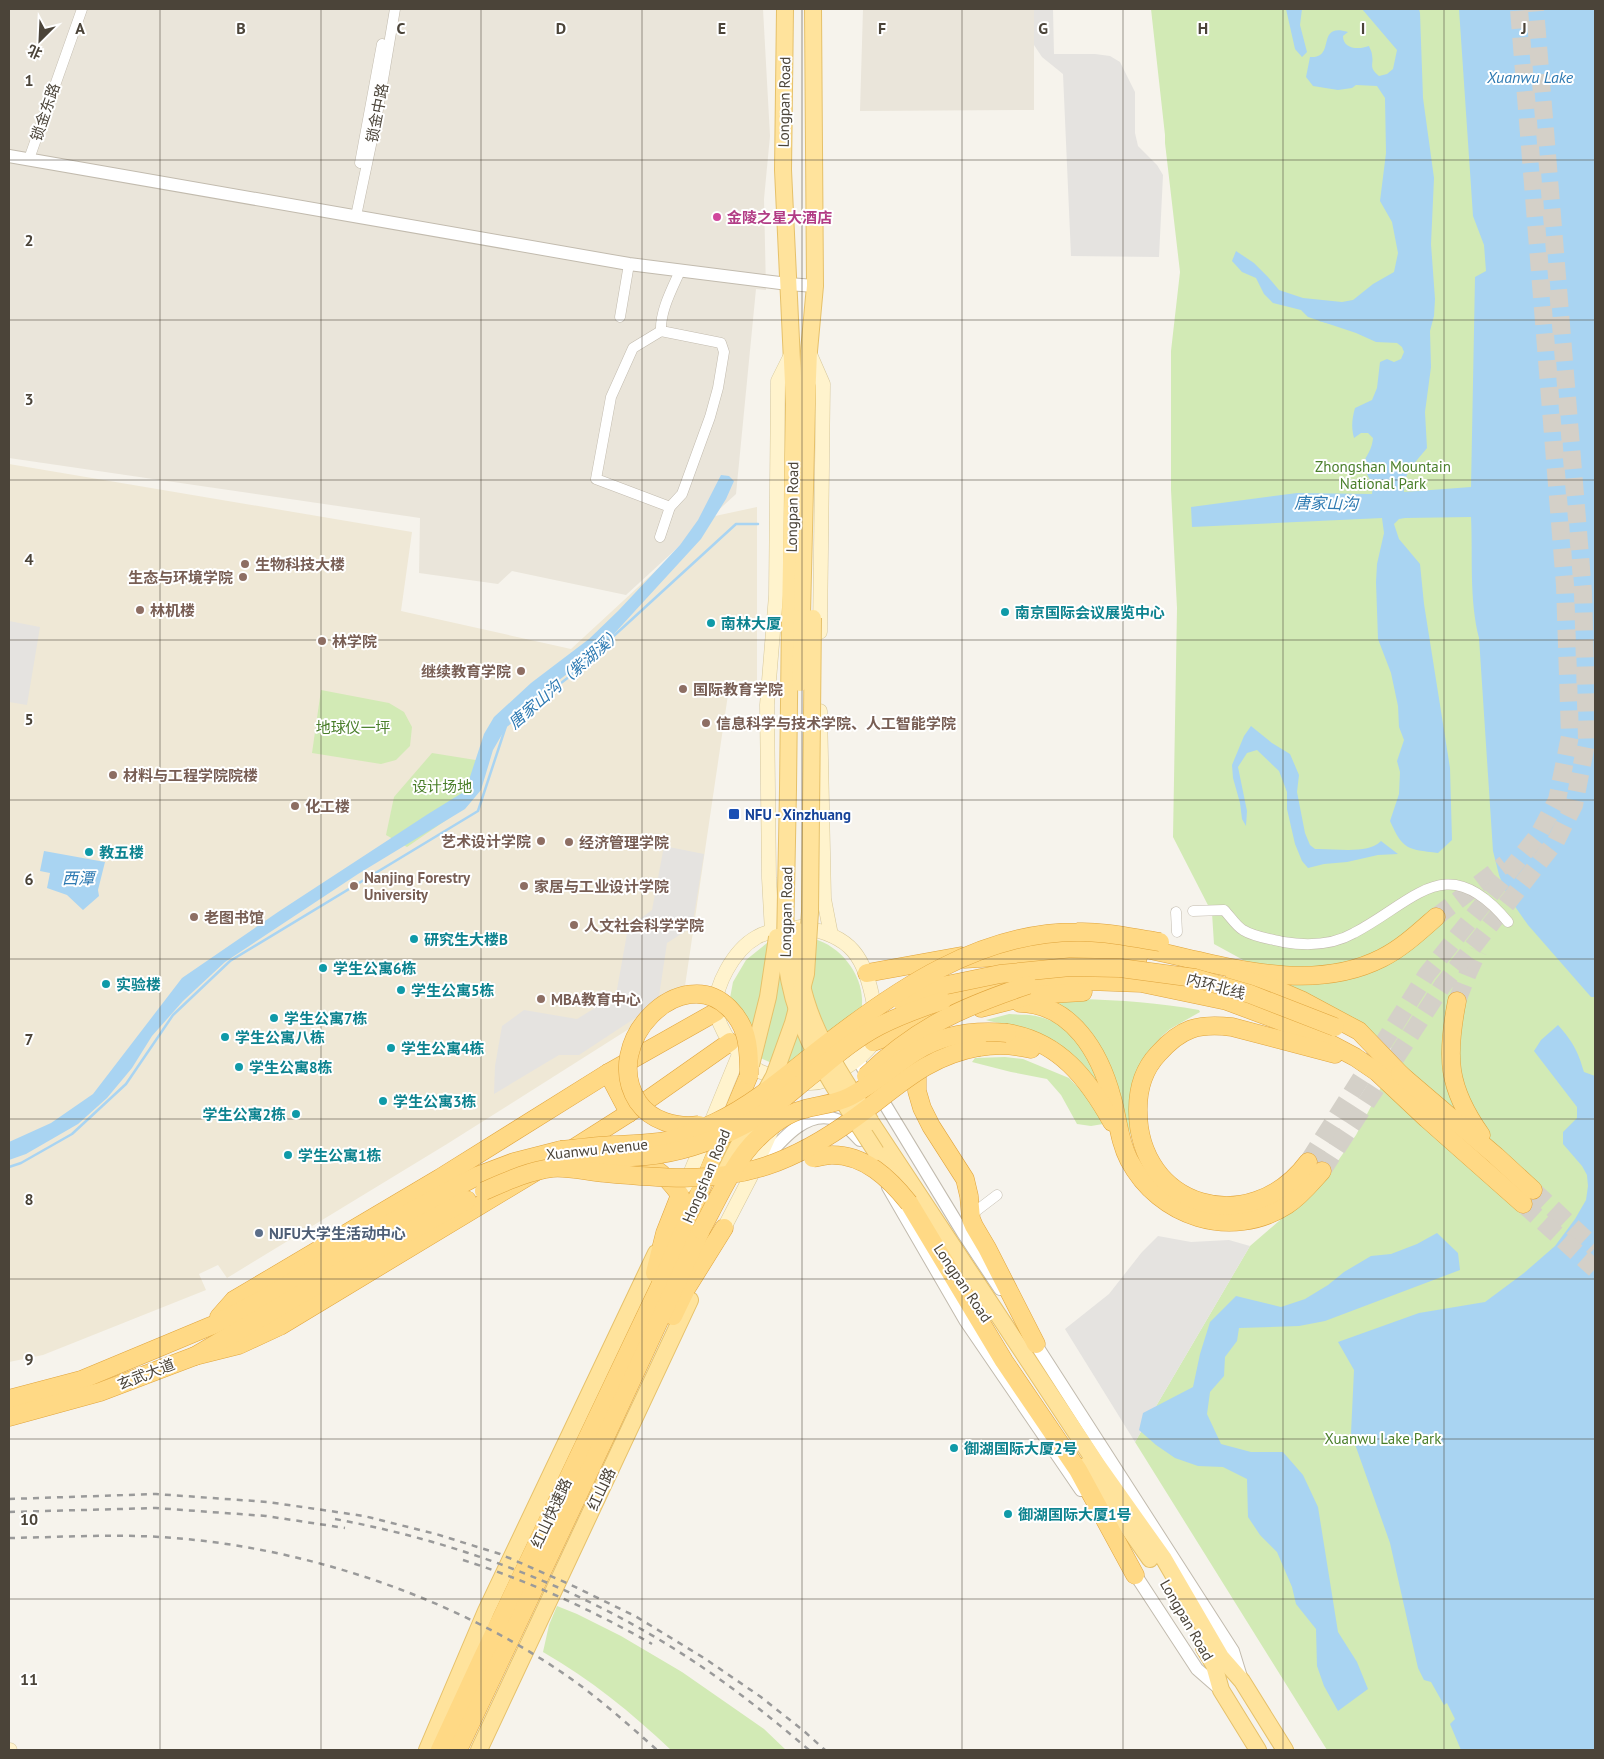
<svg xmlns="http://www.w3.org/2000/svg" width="1604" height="1759" viewBox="0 0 1604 1759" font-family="'PT Sans','Noto Sans SC',sans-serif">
<rect width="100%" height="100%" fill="#f6f3ec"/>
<g fill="#eae5da">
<path d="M9 9H763L770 136 764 199 766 290 756 289 736 494 626 595 512 571 498 584 419 573 420 518 9 458Z"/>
<path d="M863 9H1034V110L860 111Z"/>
</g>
<path fill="#efe8d6" d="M9 464 412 532 401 611 571 649 715 516 757 507V682L730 681 685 986 632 1027 447 1144 227 1278 218 1265 199 1274 206 1290 43 1355 9 1362Z"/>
<g fill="#d2eab5">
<path d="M1151 9H1595V1750H1327L1135 1442 1250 1246 1321 1185 1356 1135 1399 1053 1344 1015 1214 944 1212 913 1173 837 1177 608 1171 490V351L1180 272 1165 143V135Z"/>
<path d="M321 690 389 703 404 712 412 727 410 746 396 760 381 764 312 753Z"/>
<path d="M432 753 488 762 468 805 407 847 386 835 394 797Z"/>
<path d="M783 938C793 938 805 937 814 939 841 946 864 976 862 1004 862 1018 857 1029 850 1041L781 1067 758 1057 732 1017 730 998 733 982 746 960 767 943Z"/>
<path d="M1080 999C1120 1000 1160 1003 1199 1010L1200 1012 1170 1029 1162 1036 1149 1051 1134 1142 1125 1121 1122 1104 1052 1003 1054 1001Z"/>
<path d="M1009 1014C1018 1015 1028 1014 1036 1016 1074 1024 1088 1055 1103 1085H1098C1076 1055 1052 1037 1016 1026 1007 1023 994 1023 986 1020Z"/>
<path d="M1005 1057 1023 1059 1069 1078 1092 1102 1103 1124 1091 1126 1077 1124 1061 1095 1047 1079 1011 1072 972 1062 975 1058Z"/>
<path d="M557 1606 577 1614 621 1636 682 1672 764 1729 786 1750H671C632 1713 590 1679 543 1652L549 1625Z"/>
</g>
<g fill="#e5e3e0">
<path d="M1034 9H1053L1054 54H1095L1110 56 1120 62 1135 92V133L1138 146 1157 165 1163 175 1159 257 1071 256 1063 74 1042 57 1034 45Z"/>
<path d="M9 621 40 627 27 705 9 702Z"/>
<path d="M664 846 704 854 692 927 667 943 658 1003 579 1055H559L494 1094 495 1066 502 1026 524 1010 577 1019 616 995 628 928 652 910Z"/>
<path d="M1158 1236 1191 1242 1229 1240 1250 1246 1135 1442 1065 1329 1109 1294 1142 1252Z"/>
</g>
<g fill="#a9d4f2">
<path d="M1286 9H1302L1300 25 1307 52 1302 57 1295 49Z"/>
<path d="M1362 9H1419L1420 13 1423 98 1434 178 1431 244 1435 299 1434 316 1430 331 1431 367 1425 412 1427 448C1416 462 1402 474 1404 492L1471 487 1475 277 1486 271 1484 245 1473 216 1459 9H1595V997H1591L1528 925 1507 895 1499 875 1493 851 1479 638C1469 599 1473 557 1471 517L1405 518 1399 519 1394 524 1399 539 1420 564 1424 604 1450 768 1452 840 1438 853C1407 849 1403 850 1390 821L1399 794 1400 772 1397 761 1404 740 1399 727 1398 706 1391 673 1378 639 1376 582 1377 564 1384 533 1382 518 1192 527 1191 507 1297 493 1372 494 1373 484C1354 457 1371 461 1373 438L1368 433H1361L1354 438C1351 427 1352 419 1355 408L1372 400 1377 388 1380 362 1387 359 1394 362 1401 359 1404 352 1402 347 1397 343 1376 342 1356 333 1308 317 1301 310 1273 303 1264 294 1256 278 1242 272 1232 261 1236 251 1254 263 1268 277 1279 290 1303 298 1342 302 1353 300 1373 284 1394 272 1398 253 1392 222 1380 201 1386 153 1385 98 1377 86 1356 85 1352 88 1338 90 1313 86 1306 77 1310 57C1313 57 1316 57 1318 56 1332 51 1319 23 1348 32L1343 36C1343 49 1358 50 1369 46 1370 49 1372 52 1372 55 1374 65 1368 67 1379 76L1387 74 1393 69 1397 50Z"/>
<path d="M721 475 729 476 734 481 726 499 701 539 601 648 537 697 511 719 493 750 481 790 465 809 358 874 225 962 183 1001 152 1036 132 1068 107 1098 78 1124 26 1154 9 1160V1142L51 1123 93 1094 182 978 278 912 428 814 462 793 467 786 484 734 494 717 531 683 589 639 618 611 680 545 698 520Z"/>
<path d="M1251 726 1272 743 1290 754 1299 775 1297 792 1305 833 1310 845 1315 849C1333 848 1368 855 1381 841L1398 854 1378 855 1347 862 1324 864 1308 868 1302 861 1295 844 1287 809V792L1279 771 1257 750 1247 753 1238 767 1247 811 1246 826 1242 819 1240 803 1233 778 1232 765 1244 736Z"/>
<path d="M44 851 105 862 98 890 99 896 83 910 67 895 47 888 50 873 40 871Z"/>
<path d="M1558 1025C1573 1042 1578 1051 1584 1072L1595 1076V1750H1461L1450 1724 1455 1719 1447 1703 1444 1705 1431 1682 1424 1680 1418 1668 1390 1543 1351 1433 1354 1370 1338 1342 1419 1313 1485 1302 1524 1273 1555 1246 1575 1219 1586 1200 1588 1186 1587 1175 1582 1166 1563 1144V1132L1577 1118V1107L1534 1051 1541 1040Z"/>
<path d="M1437 1233 1458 1253 1460 1270 1325 1321 1299 1326 1239 1328 1237 1341 1225 1357 1224 1376 1210 1392 1207 1414 1221 1444 1251 1452H1283L1303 1475 1318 1507 1338 1632 1357 1662 1368 1689 1338 1711 1324 1686 1317 1666 1316 1629 1296 1604 1292 1587 1277 1552 1260 1535 1248 1517 1247 1479 1223 1467 1198 1466 1175 1458 1156 1445 1139 1430 1143 1413 1193 1387 1200 1354 1210 1322 1236 1296 1281 1307 1305 1299 1328 1285 1344 1272 1371 1256 1391 1254 1417 1244Z"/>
</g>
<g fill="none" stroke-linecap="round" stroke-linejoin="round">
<g stroke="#a9d4f2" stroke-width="2.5">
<path d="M1320 320 1332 323"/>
<path d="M9 1167 21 1163 72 1134 126 1084 173 1015 230 961 478 811 506 726 570 676 736 524H758"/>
</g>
<g stroke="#d4d0c8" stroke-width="18" stroke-dasharray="18 9" stroke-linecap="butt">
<path d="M1436 917 1505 864"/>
<path d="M1457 1001 1468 973 1478 951"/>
<path d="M1308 1162 1427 974 1539 834 1557 800 1570 736 1565 585 1519 9"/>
<path d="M1322 1171 1443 985 1556 841 1574 805 1587 739 1583 592 1535 9"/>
<path d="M1533 1190 1595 1248"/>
<path d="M1523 1204 1595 1269"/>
</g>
<defs>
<g id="minor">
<path d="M29 159 82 9"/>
<path d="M360 163 382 44"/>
<path d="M356 216 376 121 395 9"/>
<path d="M620 317 629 264"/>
<path d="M661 331 633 348 611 397 596 479 670 507"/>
<path d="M660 537 670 507 682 494 710 417 718 388 724 352 721 343 661 331C660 311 672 289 680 271"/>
<path d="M1193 911 1224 910C1230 916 1236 926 1243 930 1254 937 1270 939 1283 942 1307 946 1333 945 1354 933 1415 901 1447 848 1508 922"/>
<path d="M1176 912 1177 932"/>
<path d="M976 1211 997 1195"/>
</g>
<g id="tertiary">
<path d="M9 156 629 264 788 284 815 286"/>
<path d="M858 1060 963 1233 1000 1289"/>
<path d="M758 1167C776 1147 805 1106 837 1120 846 1124 853 1133 860 1140"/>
<path d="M888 1187 965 1320 1081 1490"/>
<path d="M1031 1337 1233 1651 1241 1677"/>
<path d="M1131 1568 1197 1669 1221 1690"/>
</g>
<g id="secondary">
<path d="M809 352 823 384 820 632"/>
<path d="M820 711 824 899 831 935"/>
<path d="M801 927C852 935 865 957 874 1005 876 1015 878 1033 873 1043 866 1053 855 1062 845 1068 839 1072 832 1078 826 1080 821 1082 815 1083 811 1083 802 1084 767 1075 759 1071 751 1066 744 1056 737 1050 727 1039 720 1028 717 1014 711 988 735 949 757 937 769 930 787 929 801 927Z"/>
<path d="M772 932 769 878 767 705 776 595 778 381 792 353"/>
<path d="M685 1186 740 1052"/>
<path d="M724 1228 752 1174 774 1125"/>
<path d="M9 1750H10"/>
</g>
<g id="primary">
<path d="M785 9 783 170 794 404 790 616"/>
<path d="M802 615 807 404 809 351 815 286 813 9"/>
<path d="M872 1124 1098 1466 1164 1559 1221 1657 1242 1681 1285 1750"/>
<path d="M876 1152 899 1186"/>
<path d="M1085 1466 1150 1559"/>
<path d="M1204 1648 1214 1665 1221 1690 1258 1750"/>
<path d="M427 1750 486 1611 656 1253"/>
<path d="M479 1750 690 1300"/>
</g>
<g id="trunk">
<path d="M1009 949C1038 945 1067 938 1096 941 1186 949 1294 1003 1382 958 1402 948 1419 932 1436 917"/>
<path d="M964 959 1064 953 1138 958"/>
<path d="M867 973 961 956"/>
<path d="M1235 977 1273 988 1301 1000 1359 1031 1408 1082"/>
<path d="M942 1001 986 990 1052 981H1087L1141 983 1227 1001 1304 1030 1355 1057 1377 1072 1427 1119 1523 1204"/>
<path d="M1457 1001C1446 1057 1447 1087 1481 1135"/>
<path d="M1020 1003C1072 1004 1100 1053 1112 1098 1118 1119 1119 1141 1129 1160 1159 1217 1231 1241 1287 1205 1301 1196 1311 1183 1322 1171"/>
<path d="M981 1008 1033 995 1083 992"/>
<path d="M1007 1033C1059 1041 1088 1079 1112 1122"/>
<path d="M873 1042 934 1020"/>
<path d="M979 1047C998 1044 1014 1045 1031 1049"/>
<path d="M920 1059 917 1074V1091L922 1108 931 1126 965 1179 969 1196 971 1219 974 1226 987 1248 1036 1344"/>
<path d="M608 1073 629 1113"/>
<path d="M1400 1074 1496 1156 1533 1190"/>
<path d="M625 1158C649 1160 667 1176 680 1195L665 1233 655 1273"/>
<path d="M1308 1162C1250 1240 1137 1208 1138 1109 1138 1088 1143 1070 1158 1054 1181 1028 1198 1023 1232 1027L1335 1054"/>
<path d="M909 1203 1004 1361 1078 1470 1135 1575"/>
<path d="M673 1316 686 1289 724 1228"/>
<path d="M219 1317 234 1300 440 1178 608 1073 716 1012"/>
<path d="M195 1356 239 1345 280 1326 555 1160 629 1113 730 1042"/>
<path d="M9 1399 81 1380 213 1325 260 1301 406 1214 477 1176 514 1162 561 1150"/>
<path d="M9 1417 100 1392 195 1356 394 1240 467 1200"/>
<path d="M440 1750 482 1659 664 1277 749 1075"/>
<path d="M458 1750 611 1425 701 1230"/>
</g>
</defs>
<use href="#minor" stroke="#c2bbae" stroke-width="11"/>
<use href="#tertiary" stroke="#c2bbae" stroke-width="14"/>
<use href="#secondary" stroke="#d6c79b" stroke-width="15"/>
<use href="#primary" stroke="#e6c16a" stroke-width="18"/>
<use href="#trunk" stroke="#e0a43c" stroke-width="19"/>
<use href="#minor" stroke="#fff" stroke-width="10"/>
<use href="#tertiary" stroke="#fff" stroke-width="12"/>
<use href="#secondary" stroke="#fff3cd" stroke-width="14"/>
<use href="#primary" stroke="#ffe39c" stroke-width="16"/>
<use href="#trunk" stroke="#ffd985" stroke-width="18"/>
<g stroke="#9a9a9a" stroke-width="2.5" stroke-dasharray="6 6" stroke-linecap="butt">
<path d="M9 1499 156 1494 268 1502 364 1516 436 1534 500 1554 569 1584 635 1616 704 1658 761 1697 805 1732 825 1750"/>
<path d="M9 1512 156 1508 266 1516 345 1528"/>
<path d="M335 1519C454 1541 570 1584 673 1648 721 1678 766 1713 809 1750"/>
<path d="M9 1538C68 1537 128 1533 186 1539 320 1552 460 1601 570 1678 601 1700 629 1725 657 1750"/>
<path d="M463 1560C529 1581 592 1610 652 1644"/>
</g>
<defs>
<g id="primary-bridge">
<path d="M790 616 788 789 785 945C789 1029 833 1084 876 1152"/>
<path d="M800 683 802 617"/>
<path d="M796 930C795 1010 831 1058 871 1122"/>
<path d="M751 1065 768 997 777 937"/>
<path d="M764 1094 774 1076 793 1023 806 974 810 912 813 618"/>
<path d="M726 1170 753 1116"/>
</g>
<g id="trunk-bridge">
<path d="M901 1001 942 986 1000 974 1070 967 1120 968 1195 978 1250 994 1335 1027"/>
<path d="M866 1076C917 1027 962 1007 1028 985"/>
<path d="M699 1125C676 1128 651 1121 638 1102 599 1042 682 961 729 1008 736 1015 742 1024 745 1034 749 1047 749 1061 749 1075"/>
<path d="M561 1150C579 1148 596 1146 614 1145 632 1144 651 1144 670 1140 686 1136 701 1129 716 1122 756 1103 789 1073 824 1046 897 989 981 932 1077 932 1105 931 1133 938 1160 942"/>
<path d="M813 1158C819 1157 826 1155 832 1155 865 1155 889 1178 909 1203"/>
<path d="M570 1164C596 1159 620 1158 646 1156 678 1153 711 1142 740 1127 769 1114 792 1090 817 1071 836 1055 856 1038 879 1026 899 1016 920 1008 942 1001"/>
<path d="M484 1191C505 1182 528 1171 552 1168 566 1166 590 1172 605 1173 658 1178 715 1183 766 1166 799 1155 829 1137 856 1117 899 1086 925 1057 979 1047"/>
<path d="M701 1230C717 1201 734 1161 757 1139 770 1126 786 1113 805 1109 819 1105 835 1104 849 1097 873 1085 893 1066 915 1052 943 1034 975 1030 1007 1033"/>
</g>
</defs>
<use href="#primary-bridge" stroke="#e6c16a" stroke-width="18" stroke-linecap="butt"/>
<use href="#trunk-bridge" stroke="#e0a43c" stroke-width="19" stroke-linecap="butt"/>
<use href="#primary-bridge" stroke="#ffe39c" stroke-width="16"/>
<use href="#trunk-bridge" stroke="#ffd985" stroke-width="18"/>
</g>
<path fill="none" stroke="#4b4439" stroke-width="1" stroke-opacity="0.55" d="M160 9V1750M321 9V1750M481 9V1750M642 9V1750M802 9V1750M962 9V1750M1123 9V1750M1283 9V1750M1444 9V1750M9 160H1595M9 320H1595M9 480H1595M9 640H1595M9 800H1595M9 959H1595M9 1119H1595M9 1279H1595M9 1439H1595M9 1599H1595"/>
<circle fill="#d1479c" stroke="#fff" stroke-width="2" cx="717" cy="217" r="5"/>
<g fill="#8d6e63" stroke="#fff" stroke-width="2">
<circle cx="245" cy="564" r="5"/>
<circle cx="243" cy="577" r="5"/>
<circle cx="140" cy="610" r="5"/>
<circle cx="322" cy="641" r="5"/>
<circle cx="521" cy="671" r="5"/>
<circle cx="683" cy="689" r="5"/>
<circle cx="706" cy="723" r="5"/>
<circle cx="113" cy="775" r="5"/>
<circle cx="295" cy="806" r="5"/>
<circle cx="541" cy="841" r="5"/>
<circle cx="569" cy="842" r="5"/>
<circle cx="354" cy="886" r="5"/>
<circle cx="524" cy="886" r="5"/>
<circle cx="194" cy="917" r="5"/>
<circle cx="574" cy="925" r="5"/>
<circle cx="541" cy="999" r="5"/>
</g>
<g fill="#0f9aa8" stroke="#fff" stroke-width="2">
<circle cx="1005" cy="612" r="5"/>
<circle cx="711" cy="623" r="5"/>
<circle cx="89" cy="852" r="5"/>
<circle cx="414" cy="939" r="5"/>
<circle cx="323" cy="968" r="5"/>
<circle cx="106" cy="984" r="5"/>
<circle cx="401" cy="990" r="5"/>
<circle cx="274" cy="1018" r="5"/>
<circle cx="225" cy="1037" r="5"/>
<circle cx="391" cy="1048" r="5"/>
<circle cx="239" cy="1067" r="5"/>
<circle cx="383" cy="1101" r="5"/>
<circle cx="296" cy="1114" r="5"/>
<circle cx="288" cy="1155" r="5"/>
<circle cx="954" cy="1448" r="5"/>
<circle cx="1008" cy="1514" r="5"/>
</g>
<rect fill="#1a4fb4" stroke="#fff" stroke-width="2" x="728" y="808" width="12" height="12" rx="2.5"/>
<circle fill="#5c6f8a" stroke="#fff" stroke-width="2" cx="259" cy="1233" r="5"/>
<g text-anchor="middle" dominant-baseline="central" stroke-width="4" stroke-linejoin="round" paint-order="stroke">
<g font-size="15" fill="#4b4439" stroke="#fff">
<text transform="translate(784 102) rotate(-89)">Longpan Road</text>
<text transform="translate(45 112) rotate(-71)">锁金东路</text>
<text transform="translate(377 113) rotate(-79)">锁金中路</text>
<text transform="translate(792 507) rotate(-89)">Longpan Road</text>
<text transform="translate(786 912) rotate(-89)">Longpan Road</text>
<text transform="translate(1216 986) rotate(15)">内环北线</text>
<text transform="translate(597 1149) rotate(-6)">Xuanwu Avenue</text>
<text transform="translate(706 1176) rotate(-67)">Hongshan Road</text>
<text transform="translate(963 1283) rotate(56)">Longpan Road</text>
<text transform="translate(146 1374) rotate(-21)">玄武大道</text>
<text transform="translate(601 1489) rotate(-65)">红山路</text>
<text transform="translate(551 1513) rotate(-65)">红山快速路</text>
<text transform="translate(1187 1620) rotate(60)">Longpan Road</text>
</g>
<g font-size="15" font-weight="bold" fill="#b23c85" stroke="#fff" text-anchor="start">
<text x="727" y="217">金陵之星大酒店</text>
</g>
<g font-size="15" fill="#4a7f2a" stroke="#fff">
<text x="1383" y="466">Zhongshan Mountain<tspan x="1383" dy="17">National Park</tspan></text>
<text x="353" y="727">地球仪一坪</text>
<text x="442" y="786">设计场地</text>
<text x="1383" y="1438">Xuanwu Lake Park</text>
</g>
<g font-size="15" font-weight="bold" fill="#785e54" stroke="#fff" text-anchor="start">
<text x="255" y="564">生物科技大楼</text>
<text x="233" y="577" text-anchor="end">生态与环境学院</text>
<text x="150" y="610">林机楼</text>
<text x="332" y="641">林学院</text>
<text x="511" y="671" text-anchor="end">继续教育学院</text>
<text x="693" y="689">国际教育学院</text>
<text x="716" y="723">信息科学与技术学院、人工智能学院</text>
<text x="123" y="775">材料与工程学院院楼</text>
<text x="305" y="806">化工楼</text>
<text x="531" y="841" text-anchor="end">艺术设计学院</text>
<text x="579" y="842">经济管理学院</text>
<text x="364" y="877">Nanjing Forestry<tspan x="364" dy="17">University</tspan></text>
<text x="534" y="886">家居与工业设计学院</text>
<text x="204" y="917">老图书馆</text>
<text x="584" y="925">人文社会科学学院</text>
<text x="551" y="999">MBA教育中心</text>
</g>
<g font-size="15" font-weight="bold" fill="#0d838f" stroke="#fff" text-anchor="start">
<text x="1015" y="612">南京国际会议展览中心</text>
<text x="721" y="623">南林大厦</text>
<text x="99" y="852">教五楼</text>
<text x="424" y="939">研究生大楼B</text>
<text x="333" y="968">学生公寓6栋</text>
<text x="116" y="984">实验楼</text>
<text x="411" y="990">学生公寓5栋</text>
<text x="284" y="1018">学生公寓7栋</text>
<text x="235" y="1037">学生公寓八栋</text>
<text x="401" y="1048">学生公寓4栋</text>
<text x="249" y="1067">学生公寓8栋</text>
<text x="393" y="1101">学生公寓3栋</text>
<text x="286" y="1114" text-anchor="end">学生公寓2栋</text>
<text x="298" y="1155">学生公寓1栋</text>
<text x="964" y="1448">御湖国际大厦2号</text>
<text x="1018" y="1514">御湖国际大厦1号</text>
</g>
<g font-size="15" font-weight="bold" fill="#164399" stroke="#fff" text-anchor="start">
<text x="745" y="814">NFU - Xinzhuang</text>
</g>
<g font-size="15" font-weight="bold" fill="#4e5e75" stroke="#fff" text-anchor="start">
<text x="269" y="1233">NJFU大学生活动中心</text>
</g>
<g font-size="16" font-style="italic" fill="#2e7ab2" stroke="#fff">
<text x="1530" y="77">Xuanwu Lake</text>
<text transform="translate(1326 503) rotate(1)">唐家山沟</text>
<text transform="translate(565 678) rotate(-41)">唐家山沟（紫湖溪）</text>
<text x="78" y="878">西潭</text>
</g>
</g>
<g font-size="16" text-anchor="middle" font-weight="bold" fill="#4b4439" stroke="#fff" stroke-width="4" stroke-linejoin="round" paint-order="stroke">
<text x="80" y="34">A</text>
<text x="241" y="34">B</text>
<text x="401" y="34">C</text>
<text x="561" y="34">D</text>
<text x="722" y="34">E</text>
<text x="882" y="34">F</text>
<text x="1043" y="34">G</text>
<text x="1203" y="34">H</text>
<text x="1363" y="34">I</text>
<text x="1524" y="34">J</text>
<text x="29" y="86">1</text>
<text x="29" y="246">2</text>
<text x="29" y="405">3</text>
<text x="29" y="565">4</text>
<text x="29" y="725">5</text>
<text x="29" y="885">6</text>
<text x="29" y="1045">7</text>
<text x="29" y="1205">8</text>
<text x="29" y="1365">9</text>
<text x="29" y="1525">10</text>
<text x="29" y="1685">11</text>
</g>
<rect width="1604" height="1759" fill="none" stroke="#4b4439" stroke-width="20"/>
<g transform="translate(40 40) rotate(204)" stroke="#ffffff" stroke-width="4" paint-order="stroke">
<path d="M0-4L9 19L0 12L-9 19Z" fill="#4b4439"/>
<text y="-8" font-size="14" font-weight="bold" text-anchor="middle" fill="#4b4439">北</text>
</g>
</svg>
